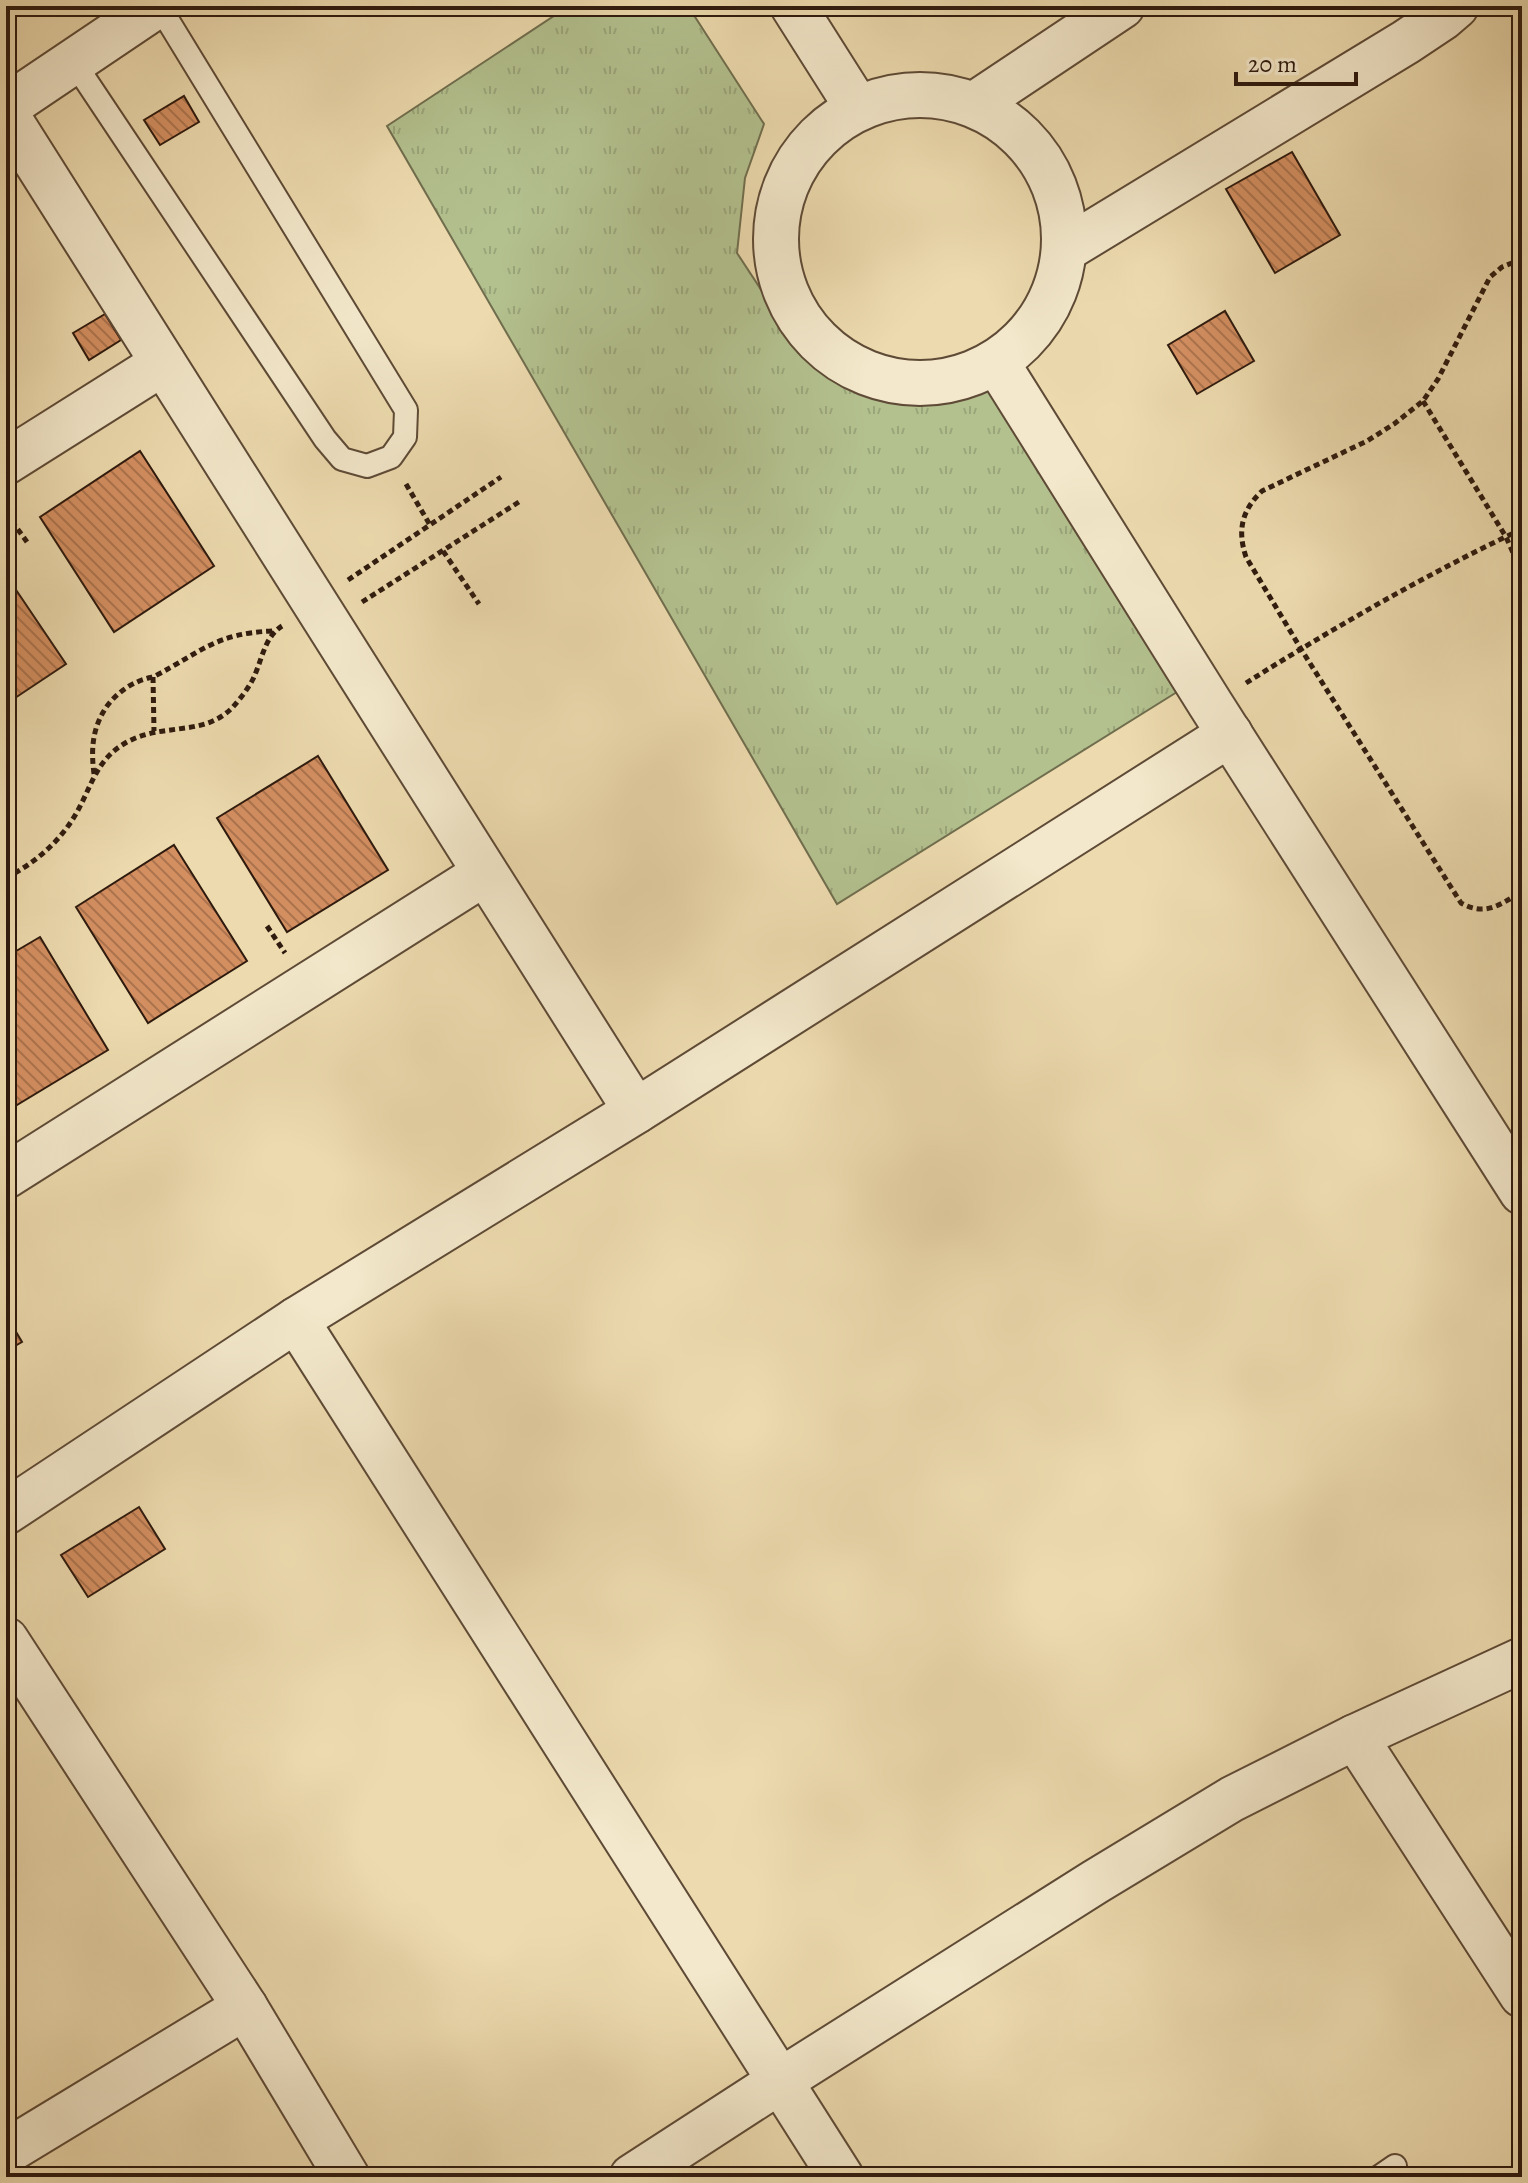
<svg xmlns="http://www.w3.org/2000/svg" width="1528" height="2183" viewBox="0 0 1528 2183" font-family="Alegreya,serif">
<defs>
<pattern id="grass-tufts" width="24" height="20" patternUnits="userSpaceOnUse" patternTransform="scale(2)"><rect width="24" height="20" fill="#b3c18f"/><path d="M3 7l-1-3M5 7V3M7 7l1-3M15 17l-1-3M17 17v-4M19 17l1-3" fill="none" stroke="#9aa57a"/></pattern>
<pattern id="building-back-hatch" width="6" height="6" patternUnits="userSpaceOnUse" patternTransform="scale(2)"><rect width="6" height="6" fill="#d48f61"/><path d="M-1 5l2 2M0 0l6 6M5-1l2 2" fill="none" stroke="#ac744e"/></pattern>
</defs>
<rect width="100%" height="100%" fill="#eddbaf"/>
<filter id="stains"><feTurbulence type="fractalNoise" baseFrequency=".0025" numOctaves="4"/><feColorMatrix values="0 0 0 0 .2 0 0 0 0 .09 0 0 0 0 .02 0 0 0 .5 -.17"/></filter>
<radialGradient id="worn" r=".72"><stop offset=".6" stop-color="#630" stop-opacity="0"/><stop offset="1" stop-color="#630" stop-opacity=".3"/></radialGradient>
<path fill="url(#grass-tufts)" stroke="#706e4e" stroke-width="2" d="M569 6H688L764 124 745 178 737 253 783 323 848 376 912 390 985 377 1177 692 837 904 387 126Z"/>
<g fill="url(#building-back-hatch)" stroke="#2e1a0e" stroke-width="2">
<path d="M184 96 199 122 160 145 144 120Z"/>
<path d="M1292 152 1340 235 1275 273 1226 189Z"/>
<path d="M1225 311 1254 361 1197 394 1168 345Z"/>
<path d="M105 314 121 340 89 360 73 333Z"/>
<path d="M140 451 214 566 114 632 40 517Z"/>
<path d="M6 575 66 664 6 704Z"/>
<path d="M318 756 388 870 287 932 217 818Z"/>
<path d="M174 845 247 961 148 1023 76 907Z"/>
<path d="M40 937 108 1050 7 1111 6 957Z"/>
<path d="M6 1315 22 1342 6 1351Z"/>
<path d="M139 1507 165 1549 88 1597 61 1555Z"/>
</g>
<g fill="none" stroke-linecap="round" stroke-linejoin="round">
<defs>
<g id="lane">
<path d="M73 61 325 439 342 459 367 466 391 457 405 437 406 410 159 6"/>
<path d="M1379 2177 1395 2166"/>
</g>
<g id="street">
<path d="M793 6 857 107"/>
<circle cx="920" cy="239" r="144"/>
<path d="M975 104 1122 6"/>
<path d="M6 107 156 6"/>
<path d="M6 114 636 1111"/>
<path d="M1064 250 1406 42 1442 18 1456 6"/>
<path d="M997 363 1211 705 1522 1192"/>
<path d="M6 462 163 363"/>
<path d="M6 1176 485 873"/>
<path d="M296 1320 841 2177"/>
<path d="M6 1512 296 1320 636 1111 1230 734"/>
<path d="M6 1640 245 2007 347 2177"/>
<path d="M1355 1737 1522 1995"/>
<path d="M6 2152 245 2007"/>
<path d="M632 2177 780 2081 1095 1882 1232 1799 1355 1737 1522 1660"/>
</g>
</defs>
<use href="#lane" stroke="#5e4a36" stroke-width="26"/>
<use href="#street" stroke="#5e4a36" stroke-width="48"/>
<g stroke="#2e1a0e" stroke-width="5" stroke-dasharray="6 4" stroke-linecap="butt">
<path d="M1522 259 1502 267 1490 277 1438 379 1423 401 1394 424 1367 441 1262 491C1242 510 1237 530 1246 557L1301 649 1461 903C1486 917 1500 904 1522 892"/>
<path d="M1423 401 1506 537 1522 573"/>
<path d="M406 484 430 525"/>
<path d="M6 513 27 542"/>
<path d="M443 551 479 604"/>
<path d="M348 580 501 477"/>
<path d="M362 602 522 500"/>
<path d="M153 677 154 731"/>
<path d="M1246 683C1335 627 1427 574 1522 529"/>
<path d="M94 774C91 750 92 730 105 709 112 698 125 687 137 682 143 679 149 678 155 676 201 652 216 633 273 631"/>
<path d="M6 878C35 863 61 841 77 812 90 789 96 763 119 747 157 720 201 739 232 708 240 699 248 689 253 679 262 661 264 637 282 626"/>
<path d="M267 926 285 953"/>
</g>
<use href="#lane" stroke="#f3e8cb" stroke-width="22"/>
<use href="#street" stroke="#f3e8cb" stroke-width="44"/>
</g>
<rect width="1528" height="2183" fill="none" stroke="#eddbaf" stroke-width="32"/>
<rect x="8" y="8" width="1512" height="2167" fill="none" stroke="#2e1a0e" stroke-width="4"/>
<rect x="16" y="16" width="1496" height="2151" fill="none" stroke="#2e1a0e" stroke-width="2"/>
<path d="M1236 72v12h120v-12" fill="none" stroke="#2e1a0e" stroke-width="4"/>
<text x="1248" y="72" font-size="24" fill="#2e1a0e" stroke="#f3e8cb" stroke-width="6" paint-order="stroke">20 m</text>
<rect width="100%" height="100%" filter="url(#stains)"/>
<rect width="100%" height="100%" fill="url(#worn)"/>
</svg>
